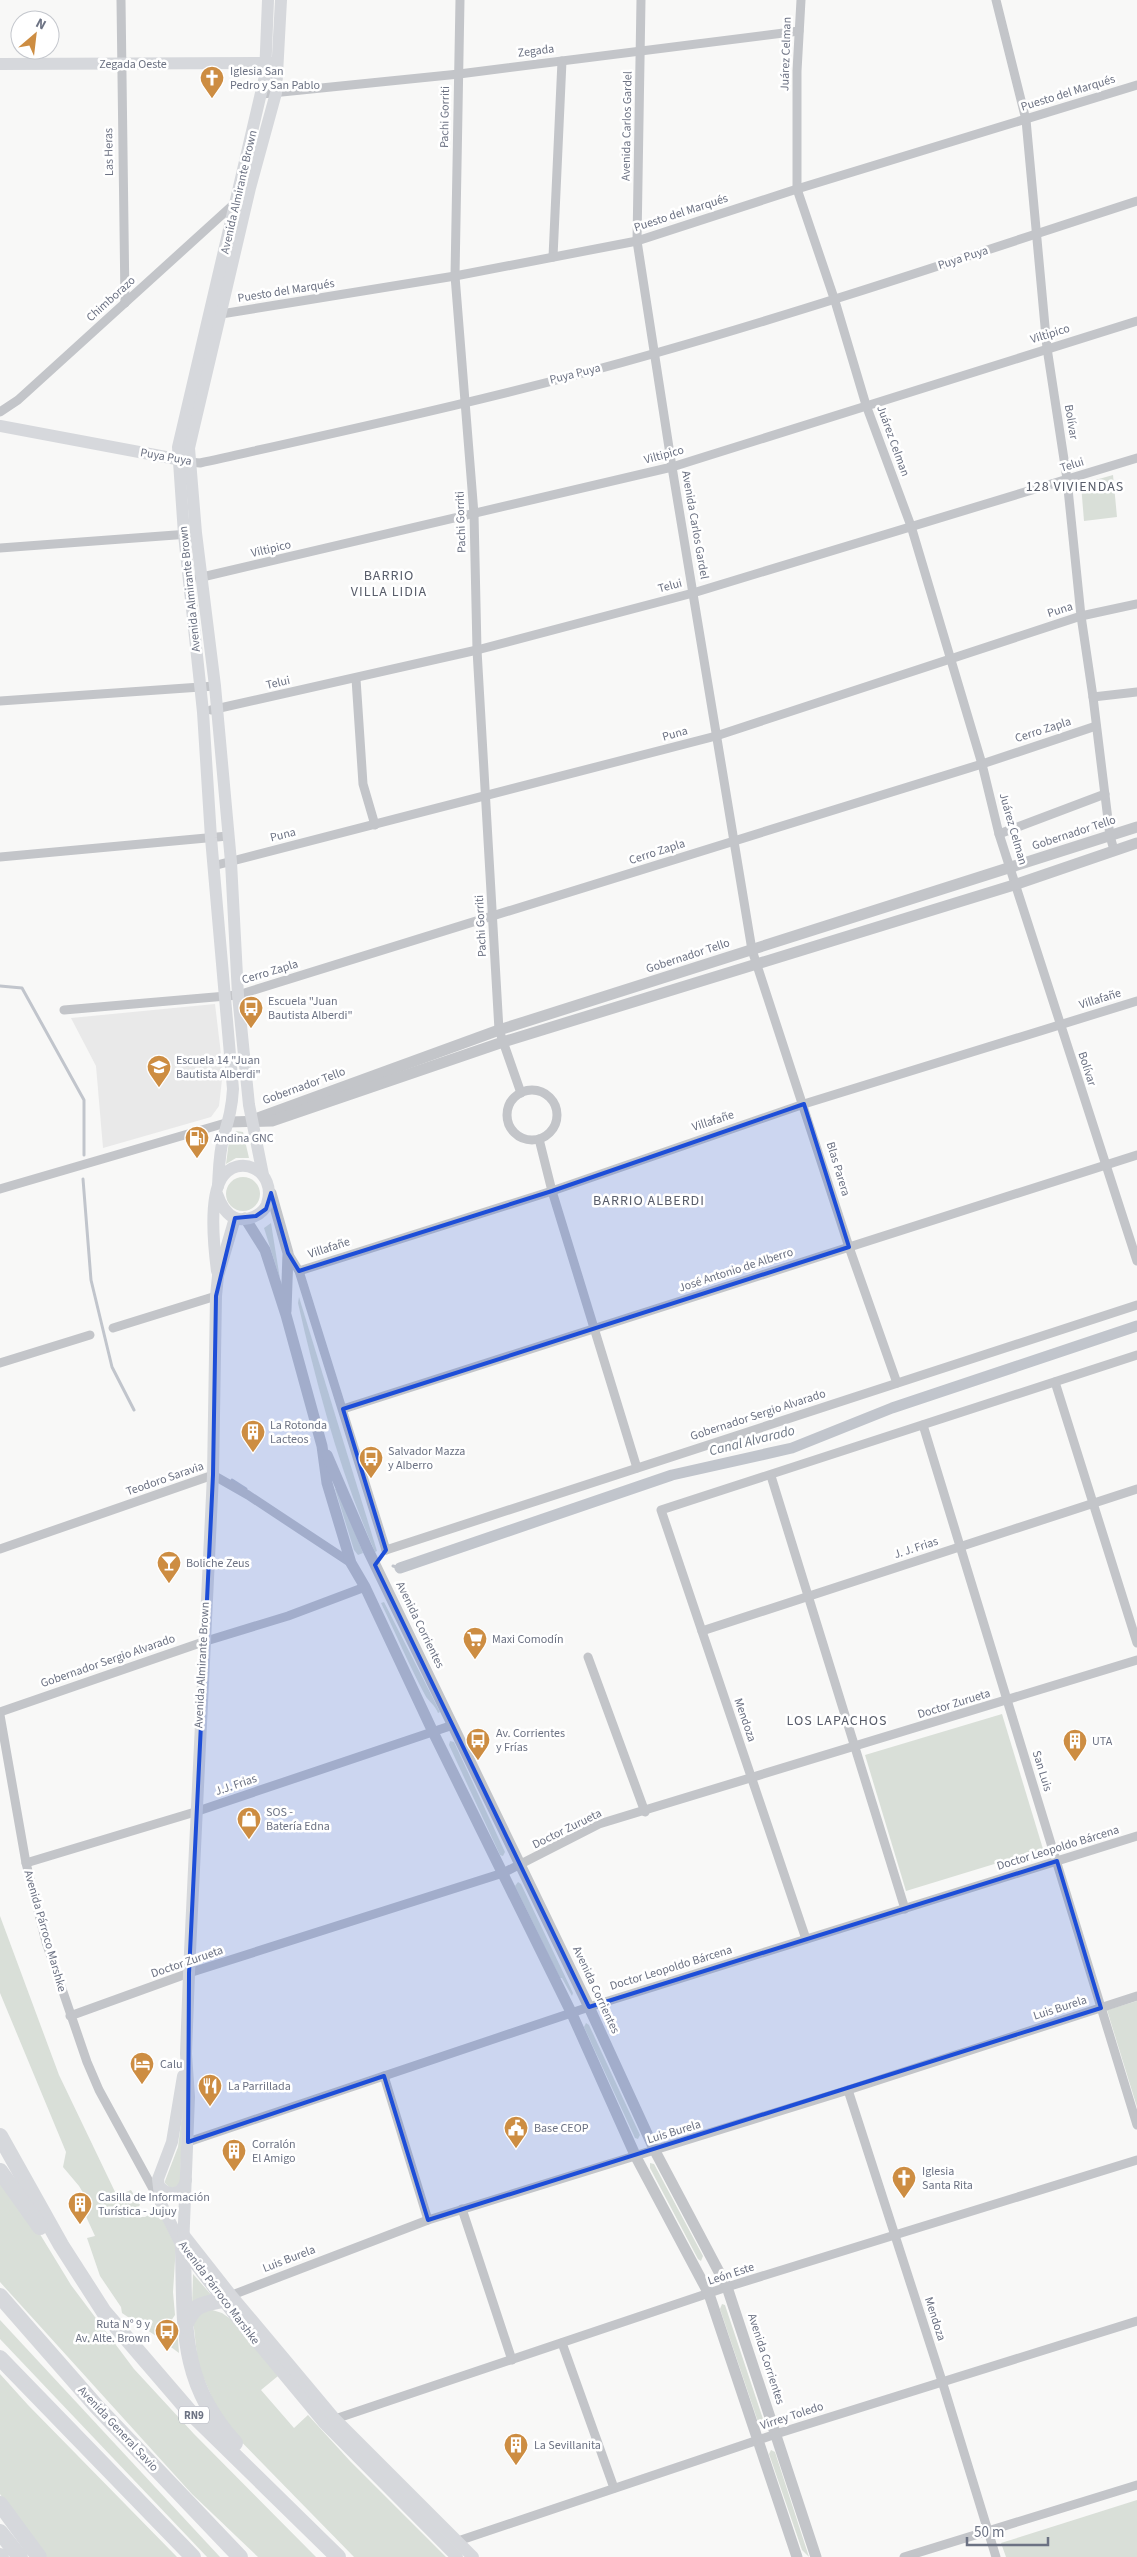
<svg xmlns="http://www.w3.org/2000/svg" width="1137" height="2557" viewBox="0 0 1137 2557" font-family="'Source Sans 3',sans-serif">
<rect width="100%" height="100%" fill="#f8f8f7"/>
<path fill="#e9e9e9" d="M215 1004 223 1071 219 1106 211 1117 103 1148 96 1066 71 1018Z"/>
<g fill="#d9dfd8">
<path d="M1113 475 1117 517 1084 521 1081 484Z"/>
<path d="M236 1131 243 1132 249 1158H236L226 1164 229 1141Z"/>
<circle cx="243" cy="1194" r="17"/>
<path d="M271 1223 280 1279 264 1228Z"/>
<path d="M299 1297 377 1551 375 1552C340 1473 317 1387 298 1303Z"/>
<path d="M337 1488 363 1553 358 1555 354 1550 335 1489Z"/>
<path d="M384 1602 440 1712 438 1713C435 1705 428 1701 425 1695 409 1665 396 1634 381 1603Z"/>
<path d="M1002 1714 1043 1849 906 1891 865 1755Z"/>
<path d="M450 1741 454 1742 505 1852 503 1856 500 1855 449 1745Z"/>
<path d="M518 1882 521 1884 573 1993 572 1996 562 1978H560L515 1886Z"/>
<path d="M0 1916 59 2075 117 2196 131 2190 140 2205 137 2208 141 2217H145L158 2210 176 2245 173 2292 175 2315 162 2334 156 2336 122 2313 121 2307 100 2276 87 2238 95 2236 83 2210 91 2206 79 2186 63 2167 66 2152 0 1993Z"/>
<path d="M1137 2001V2107L1107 2010Z"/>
<path d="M586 2023 589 2025 640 2135 638 2139 635 2138 584 2027Z"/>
<path d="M183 2107 180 2183 172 2190 165 2183V2181L178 2147Z"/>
<path d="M650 2163 654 2164 703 2256 701 2261 698 2259 650 2168Z"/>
<path d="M0 2180 35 2226 71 2285 134 2369 194 2434 316 2557H258L192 2494 0 2282Z"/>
<path d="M193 2274 214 2298 192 2306Z"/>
<path d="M722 2304 725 2305 763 2419 761 2423 758 2422 720 2309Z"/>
<path d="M206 2308 222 2313 235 2322 278 2376 261 2390 294 2428 308 2415 350 2461 446 2557H354L223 2423 198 2365 193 2319Z"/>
<path d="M0 2320 220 2557H207L0 2339Z"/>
<path d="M177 2324 179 2353 164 2342Z"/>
<path d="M0 2374 28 2405 177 2557H47L32 2541 0 2494Z"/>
<path d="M771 2450 775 2452 809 2557 802 2550 769 2454Z"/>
<path d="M1137 2500V2557H1006L1001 2543Z"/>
</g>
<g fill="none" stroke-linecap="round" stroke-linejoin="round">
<g stroke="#c1c5cc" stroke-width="3">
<path d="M0 986 22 988 84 1100V1155"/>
<path d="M83 1179 91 1280 112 1367 134 1410"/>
<path d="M232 1480 246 1489"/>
<path d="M393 1566 400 1568"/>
</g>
<path stroke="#c1c5cc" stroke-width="11" d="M400 1568 672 1475 792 1448 892 1408 1137 1326"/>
<g stroke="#c3c5c9" stroke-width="9">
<path d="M121 0 125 303"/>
<path d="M460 0 455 276 474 514 477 650 499 1030 521 1093"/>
<path d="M641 0 637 241 672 467 752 950 849 1247 897 1383"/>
<path d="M801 0 797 71V189L835 301 866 405 911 526 982 764 999 834 1137 1261"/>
<path d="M996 0 1026 120 1047 348 1067 479 1081 616 1093 697 1110 836 1114 850"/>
<path d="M262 94 459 74 799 31"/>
<path d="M553 257 562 61"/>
<path d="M215 315 455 276 637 241 797 189 1137 85"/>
<path d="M0 412 18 400 235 203"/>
<path d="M189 462 200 463C352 429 506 396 656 353 818 307 977 253 1137 201"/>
<path d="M0 548 189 534"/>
<path d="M198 578 672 467 1137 321"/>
<path d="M356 679 363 784 375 825"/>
<path d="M1093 697 1137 692"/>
<path d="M0 701 215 686"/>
<path d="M211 710 477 650 693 593 1137 458"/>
<path d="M999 834 1105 794"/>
<path d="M0 857 228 836"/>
<path d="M213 866 716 736 1081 616 1137 604"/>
<path d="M64 1010 238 995 982 764 1096 726"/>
<circle cx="532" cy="1115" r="25"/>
<path d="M539 1139 552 1191 637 1468"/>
<path d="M0 1189 229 1122"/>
<path d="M288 1253 299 1271 386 1550"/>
<path d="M299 1271 552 1191 804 1104 1137 1001"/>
<path d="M113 1328 216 1296"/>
<path d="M0 1363 90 1335"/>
<path d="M1055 1382 1137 1643"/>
<path d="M343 1409 1137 1155"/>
<path d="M923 1425 1137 2125"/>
<path d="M771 1476 905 1909"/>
<path d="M0 1549 213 1475 248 1495 351 1563"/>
<path d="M386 1550 1137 1305"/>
<path d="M702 1631 1137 1489"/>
<path d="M588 1657 645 1812"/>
<path d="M0 1712 203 1642 288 1616 365 1587"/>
<path d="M0 1715 26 1863 46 1942 87 2062 99 2090 158 2198"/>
<path d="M26 1863 195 1812 453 1725"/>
<path d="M806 1939 661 1510 1137 1355"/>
<path d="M70 2016 189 1973 503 1873 599 1824 1137 1660"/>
<path d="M384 2076 428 2220"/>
<path d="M848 2090 942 2381 996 2557"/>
<path d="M188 2142 589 2007 1137 1836"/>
<path d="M462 2209 512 2360"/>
<path d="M227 2297 428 2220 848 2090 1137 1996"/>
<path d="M562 2343 614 2488"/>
<path d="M335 2419 727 2287 1137 2160"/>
<path d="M458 2541 776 2434 1137 2321"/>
<path d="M904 2557 1137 2485"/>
</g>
<g stroke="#c3c5c9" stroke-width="11">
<path d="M255 1119 499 1030 1137 827"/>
<path d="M229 1122 272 1121 503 1042 1017 884 1137 843"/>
<path d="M271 1193 288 1253 286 1311"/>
<path d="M245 1218 265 1250 286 1315 322 1446 327 1483 351 1563 365 1587 433 1732 572 2014 636 2157 709 2294 797 2557"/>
<path d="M327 1455 367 1548 589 2007 655 2151 727 2287 816 2557"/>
</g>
<g stroke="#d6d8dc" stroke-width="12">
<path d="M0 64 272 63"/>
<path d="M0 426 187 461"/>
<path d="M263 1175 249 1105 238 995 231 862 215 686 196 533 189 448 250 188 276 93 281 0"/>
<path d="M218 1186C219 1169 219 1152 224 1135 229 1118 232 1107 233 1089L211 838 203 712 184 534 178 447 265 76 268 0"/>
<path d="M217 1271C214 1248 209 1200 221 1179 238 1151 278 1171 267 1204 263 1215 247 1222 235 1218 226 1214 220 1203 217 1194"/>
<path d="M183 2076 172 2142 158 2179 161 2204 183 2248 236 2317 324 2423 457 2557"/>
<path d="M161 2188C170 2198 183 2193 186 2180"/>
<path d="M183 2234 231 2295 335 2419 473 2557"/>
<path d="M183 2248 189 2097 186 2054 189 1973 213 1475 216 1296 218 1276 235 1218"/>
</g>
<g stroke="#d6d8dc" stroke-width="16">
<path d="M0 2136 61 2245 104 2312 190 2412 338 2557"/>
<path d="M0 2171 40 2227"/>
<path d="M183 2248C185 2325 179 2382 235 2443"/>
<path d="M0 2296 97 2407 240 2557"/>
<path d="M185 2326C193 2305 201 2304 222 2300"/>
<path d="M0 2358 193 2557"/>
<path d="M0 2504 39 2557"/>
<path d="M0 2532 20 2557"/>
<path d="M0 2556 1 2557"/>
</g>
</g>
<path fill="#1d4ed8" fill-opacity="0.2" stroke="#1d4ed8" stroke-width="4" stroke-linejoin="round" d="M804 1104 849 1247 343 1409 386 1550 375 1565 589 2007 1057 1861 1101 2008 428 2220 384 2076 188 2142 189 1973 213 1475 216 1296 235 1218 256 1216 266 1209 271 1193 288 1253 299 1271 552 1191Z"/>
<defs>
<symbol id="church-pin" viewBox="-11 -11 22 30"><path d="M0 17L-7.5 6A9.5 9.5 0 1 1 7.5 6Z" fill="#cd8d42" stroke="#fff"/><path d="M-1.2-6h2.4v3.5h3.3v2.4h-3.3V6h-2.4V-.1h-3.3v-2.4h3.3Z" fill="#fff"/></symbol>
<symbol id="bus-pin" viewBox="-11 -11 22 30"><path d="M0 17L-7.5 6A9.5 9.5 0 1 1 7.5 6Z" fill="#cd8d42" stroke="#fff"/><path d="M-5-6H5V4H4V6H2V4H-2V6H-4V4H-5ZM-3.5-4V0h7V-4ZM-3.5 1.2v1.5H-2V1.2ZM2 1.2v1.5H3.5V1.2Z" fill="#fff"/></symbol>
<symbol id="school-pin" viewBox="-11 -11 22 30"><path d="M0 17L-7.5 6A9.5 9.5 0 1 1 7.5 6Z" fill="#cd8d42" stroke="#fff"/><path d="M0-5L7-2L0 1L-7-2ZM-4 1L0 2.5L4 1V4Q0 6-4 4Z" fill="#fff"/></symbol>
<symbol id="fuel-pin" viewBox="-11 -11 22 30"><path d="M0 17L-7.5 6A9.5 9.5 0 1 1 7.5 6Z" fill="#cd8d42" stroke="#fff"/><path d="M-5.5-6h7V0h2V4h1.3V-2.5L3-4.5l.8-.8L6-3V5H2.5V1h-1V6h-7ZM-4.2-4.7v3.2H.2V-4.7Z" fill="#fff"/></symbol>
<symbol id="building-pin" viewBox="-11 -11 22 30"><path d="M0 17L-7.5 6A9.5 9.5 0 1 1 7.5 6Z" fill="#cd8d42" stroke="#fff"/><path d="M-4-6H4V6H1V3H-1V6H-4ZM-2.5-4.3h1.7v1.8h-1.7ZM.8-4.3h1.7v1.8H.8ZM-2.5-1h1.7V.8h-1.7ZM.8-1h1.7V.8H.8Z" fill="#fff"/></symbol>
<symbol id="bar-pin" viewBox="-11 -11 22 30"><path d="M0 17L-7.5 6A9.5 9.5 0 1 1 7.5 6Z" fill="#cd8d42" stroke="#fff"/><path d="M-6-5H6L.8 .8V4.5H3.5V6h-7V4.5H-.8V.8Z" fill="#fff"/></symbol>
<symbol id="supermarket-pin" viewBox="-11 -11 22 30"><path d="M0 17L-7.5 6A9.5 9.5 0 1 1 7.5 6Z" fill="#cd8d42" stroke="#fff"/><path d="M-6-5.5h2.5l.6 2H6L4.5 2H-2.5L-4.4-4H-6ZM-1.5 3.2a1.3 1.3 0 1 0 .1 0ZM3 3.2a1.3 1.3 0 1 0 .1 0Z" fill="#fff"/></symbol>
<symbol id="shop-pin" viewBox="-11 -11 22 30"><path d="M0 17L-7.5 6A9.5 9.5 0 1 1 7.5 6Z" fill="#cd8d42" stroke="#fff"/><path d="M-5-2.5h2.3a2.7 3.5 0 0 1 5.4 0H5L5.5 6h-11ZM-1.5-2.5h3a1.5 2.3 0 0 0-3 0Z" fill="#fff"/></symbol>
<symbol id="hotel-pin" viewBox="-11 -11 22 30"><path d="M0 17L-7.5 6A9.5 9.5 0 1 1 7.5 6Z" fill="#cd8d42" stroke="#fff"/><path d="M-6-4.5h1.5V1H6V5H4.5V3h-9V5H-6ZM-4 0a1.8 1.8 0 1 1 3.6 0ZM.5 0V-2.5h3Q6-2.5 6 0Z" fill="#fff"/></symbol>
<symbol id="restaurant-pin" viewBox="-11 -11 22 30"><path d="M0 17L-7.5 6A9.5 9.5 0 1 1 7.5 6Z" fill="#cd8d42" stroke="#fff"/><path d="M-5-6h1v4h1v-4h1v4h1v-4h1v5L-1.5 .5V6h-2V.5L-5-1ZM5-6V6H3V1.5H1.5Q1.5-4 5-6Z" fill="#fff"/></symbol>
<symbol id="civic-pin" viewBox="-11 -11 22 30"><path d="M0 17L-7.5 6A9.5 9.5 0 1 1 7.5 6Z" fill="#cd8d42" stroke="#fff"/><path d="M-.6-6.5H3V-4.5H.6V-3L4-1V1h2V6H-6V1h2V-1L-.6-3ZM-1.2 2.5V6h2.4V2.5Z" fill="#fff"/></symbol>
</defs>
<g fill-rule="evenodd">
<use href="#church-pin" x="198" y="64" width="28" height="38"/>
<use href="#bus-pin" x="237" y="994" width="28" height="38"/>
<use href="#school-pin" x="145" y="1053" width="28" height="38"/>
<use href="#fuel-pin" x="183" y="1124" width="28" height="38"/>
<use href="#building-pin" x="239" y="1418" width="28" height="38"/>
<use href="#bus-pin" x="357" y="1444" width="28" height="38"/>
<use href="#bar-pin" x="155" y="1549" width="28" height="38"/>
<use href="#supermarket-pin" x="461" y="1625" width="28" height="38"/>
<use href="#bus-pin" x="464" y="1726" width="28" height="38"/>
<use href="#building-pin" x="1061" y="1727" width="28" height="38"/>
<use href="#shop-pin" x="235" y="1805" width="28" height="38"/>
<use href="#hotel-pin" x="128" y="2050" width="28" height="38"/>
<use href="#restaurant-pin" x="196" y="2072" width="28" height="38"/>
<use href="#civic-pin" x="502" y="2114" width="28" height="38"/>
<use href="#building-pin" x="220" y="2137" width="28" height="38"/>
<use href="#church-pin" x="890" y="2164" width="28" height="38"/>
<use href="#building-pin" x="66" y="2190" width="28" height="38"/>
<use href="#bus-pin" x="153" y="2317" width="28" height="38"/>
<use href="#building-pin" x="502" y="2431" width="28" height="38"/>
</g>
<g text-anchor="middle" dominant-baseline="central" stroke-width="5" stroke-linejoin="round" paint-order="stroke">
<rect fill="#fff" stroke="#989ca8" stroke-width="1" x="179" y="2406.5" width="30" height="17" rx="4"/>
<g font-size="11" font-weight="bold" fill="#6c7283">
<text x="194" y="2415">RN9</text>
</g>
<g font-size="12" fill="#6c7283" stroke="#fff">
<text transform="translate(536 51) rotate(-7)">Zegada</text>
<text transform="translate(786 54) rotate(-88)">Juárez Celman</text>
<text x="133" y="64">Zegada Oeste</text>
<text transform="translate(1068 93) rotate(-17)">Puesto del Marqués</text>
<text transform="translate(445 117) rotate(-89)">Pachi Gorriti</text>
<text transform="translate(627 126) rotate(-89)">Avenida Carlos Gardel</text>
<text transform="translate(109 152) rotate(-91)">Las Heras</text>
<text transform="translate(239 192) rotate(-77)">Avenida Almirante Brown</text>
<text transform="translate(681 213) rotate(-18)">Puesto del Marqués</text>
<text transform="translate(963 258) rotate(-18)">Puya Puya</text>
<text transform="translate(286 291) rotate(-9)">Puesto del Marqués</text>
<text transform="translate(111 299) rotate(-42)">Chimborazo</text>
<text transform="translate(1050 334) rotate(-17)">Viltipico</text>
<text transform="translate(575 374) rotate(-14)">Puya Puya</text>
<text transform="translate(1071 422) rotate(81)">Bolívar</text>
<text transform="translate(893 441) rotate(70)">Juárez Celman</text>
<text transform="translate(664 455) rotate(-15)">Viltipico</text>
<text transform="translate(166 457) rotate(10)">Puya Puya</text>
<text transform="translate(1072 465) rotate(-17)">Telui</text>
<text transform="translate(461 522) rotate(-92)">Pachi Gorriti</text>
<text transform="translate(695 525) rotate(80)">Avenida Carlos Gardel</text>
<text transform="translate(271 549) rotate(-13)">Viltipico</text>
<text transform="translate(670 586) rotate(-15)">Telui</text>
<text transform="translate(190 589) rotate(-96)">Avenida Almirante Brown</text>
<text transform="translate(1060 610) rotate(-18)">Puna</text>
<text transform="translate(278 683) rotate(-13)">Telui</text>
<text transform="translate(1043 730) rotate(-18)">Cerro Zapla</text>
<text transform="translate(675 734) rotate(-15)">Puna</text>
<text transform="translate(1013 829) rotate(74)">Juárez Celman</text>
<text transform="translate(1074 833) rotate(-18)">Gobernador Tello</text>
<text transform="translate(283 835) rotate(-14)">Puna</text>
<text transform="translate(657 852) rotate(-18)">Cerro Zapla</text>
<text transform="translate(481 926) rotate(-93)">Pachi Gorriti</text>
<text transform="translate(688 956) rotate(-18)">Gobernador Tello</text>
<text transform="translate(270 972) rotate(-17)">Cerro Zapla</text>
<text transform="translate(1100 999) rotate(-17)">Villafañe</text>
<text transform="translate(1087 1069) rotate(72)">Bolívar</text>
<text transform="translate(304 1086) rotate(-20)">Gobernador Tello</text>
<text transform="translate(713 1121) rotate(-18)">Villafañe</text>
<text transform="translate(838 1169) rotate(73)">Blas Parera</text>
<text transform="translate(329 1248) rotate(-18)">Villafañe</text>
<text transform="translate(736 1270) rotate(-18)">José Antonio de Alberro</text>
<text transform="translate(758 1415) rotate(-18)">Gobernador Sergio Alvarado</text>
<text transform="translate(165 1479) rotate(-19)">Teodoro Saravia</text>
<text transform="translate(916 1548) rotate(-18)">J. J. Frias</text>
<text transform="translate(420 1625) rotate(64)">Avenida Corrientes</text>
<text transform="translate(108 1661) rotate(-19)">Gobernador Sergio Alvarado</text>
<text transform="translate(202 1665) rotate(-87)">Avenida Almirante Brown</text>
<text transform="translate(954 1704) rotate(-17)">Doctor Zurueta</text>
<text transform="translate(745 1720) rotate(71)">Mendoza</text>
<text transform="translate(1042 1771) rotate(73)">San Luis</text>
<text transform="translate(236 1785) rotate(-19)">J.J. Frias</text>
<text transform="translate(567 1829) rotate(-26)">Doctor Zurueta</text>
<text transform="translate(1058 1848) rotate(-17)">Doctor Leopoldo Bárcena</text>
<text transform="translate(45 1931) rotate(74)">Avenida Párroco Marshke</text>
<text transform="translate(187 1962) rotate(-19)">Doctor Zurueta</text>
<text transform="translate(671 1968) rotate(-17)">Doctor Leopoldo Bárcena</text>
<text transform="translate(596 1990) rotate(65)">Avenida Corrientes</text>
<text transform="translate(1060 2008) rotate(-18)">Luis Burela</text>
<text transform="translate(674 2132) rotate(-17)">Luis Burela</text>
<text transform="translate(289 2259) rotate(-21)">Luis Burela</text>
<text transform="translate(731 2274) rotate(-18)">León Este</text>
<text transform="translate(219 2293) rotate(53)">Avenida Párroco Marshke</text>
<text transform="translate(935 2319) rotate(72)">Mendoza</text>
<text transform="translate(766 2359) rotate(72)">Avenida Corrientes</text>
<text transform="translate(792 2416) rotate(-18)">Virrey Toledo</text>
<text transform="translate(118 2429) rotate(47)">Avenida General Savio</text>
</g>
<g font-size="12" fill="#6c7283" stroke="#fff" text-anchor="start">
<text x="230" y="71">Iglesia San<tspan x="230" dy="14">Pedro y San Pablo</tspan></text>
<text x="268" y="1001">Escuela "Juan<tspan x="268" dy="14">Bautista Alberdi"</tspan></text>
<text x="176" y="1060">Escuela 14 "Juan<tspan x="176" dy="14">Bautista Alberdi"</tspan></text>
<text x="214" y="1138">Andina GNC</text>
<text x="270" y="1425">La Rotonda<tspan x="270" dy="14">Lacteos</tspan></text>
<text x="388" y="1451">Salvador Mazza<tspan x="388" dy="14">y Alberro</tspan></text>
<text x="186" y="1563">Boliche Zeus</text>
<text x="492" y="1639">Maxi Comodín</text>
<text x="496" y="1733">Av. Corrientes<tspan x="496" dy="14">y Frías</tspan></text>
<text x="1092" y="1741">UTA</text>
<text x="266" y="1812">SOS -<tspan x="266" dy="14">Batería Edna</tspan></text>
<text x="160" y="2064">Calu</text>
<text x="228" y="2086">La Parrillada</text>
<text x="534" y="2128">Base CEOP</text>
<text x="252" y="2144">Corralón<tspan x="252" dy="14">El Amigo</tspan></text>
<text x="922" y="2171">Iglesia<tspan x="922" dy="14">Santa Rita</tspan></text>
<text x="98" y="2197">Casilla de Información<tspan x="98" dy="14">Turística - Jujuy</tspan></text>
<text x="150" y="2324" text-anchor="end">Ruta N° 9 y<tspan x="150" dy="14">Av. Alte. Brown</tspan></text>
<text x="534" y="2445">La Sevillanita</text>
</g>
<g font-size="14" letter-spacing="1" fill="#585d6a" stroke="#fff">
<text x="1075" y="487">128 VIVIENDAS</text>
<text x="389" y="576">BARRIO<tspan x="389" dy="16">VILLA LIDIA</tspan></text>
<text x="649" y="1201">BARRIO ALBERDI</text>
<text x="837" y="1721">LOS LAPACHOS</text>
</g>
<g font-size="14" font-style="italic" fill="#6d7785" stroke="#fff">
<text transform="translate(752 1441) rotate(-14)">Canal Alvarado</text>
</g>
</g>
<g transform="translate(35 35) rotate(28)"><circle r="24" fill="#ffffff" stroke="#c4c7cd"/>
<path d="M0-4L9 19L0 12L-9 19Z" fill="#cd8d42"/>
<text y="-8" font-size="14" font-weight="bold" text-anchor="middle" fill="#6c7283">N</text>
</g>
<path d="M967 2537v8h81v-8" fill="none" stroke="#6c7283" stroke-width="2.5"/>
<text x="974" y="2537" font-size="15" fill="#6c7283" stroke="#ffffff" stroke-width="4" paint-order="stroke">50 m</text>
</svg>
